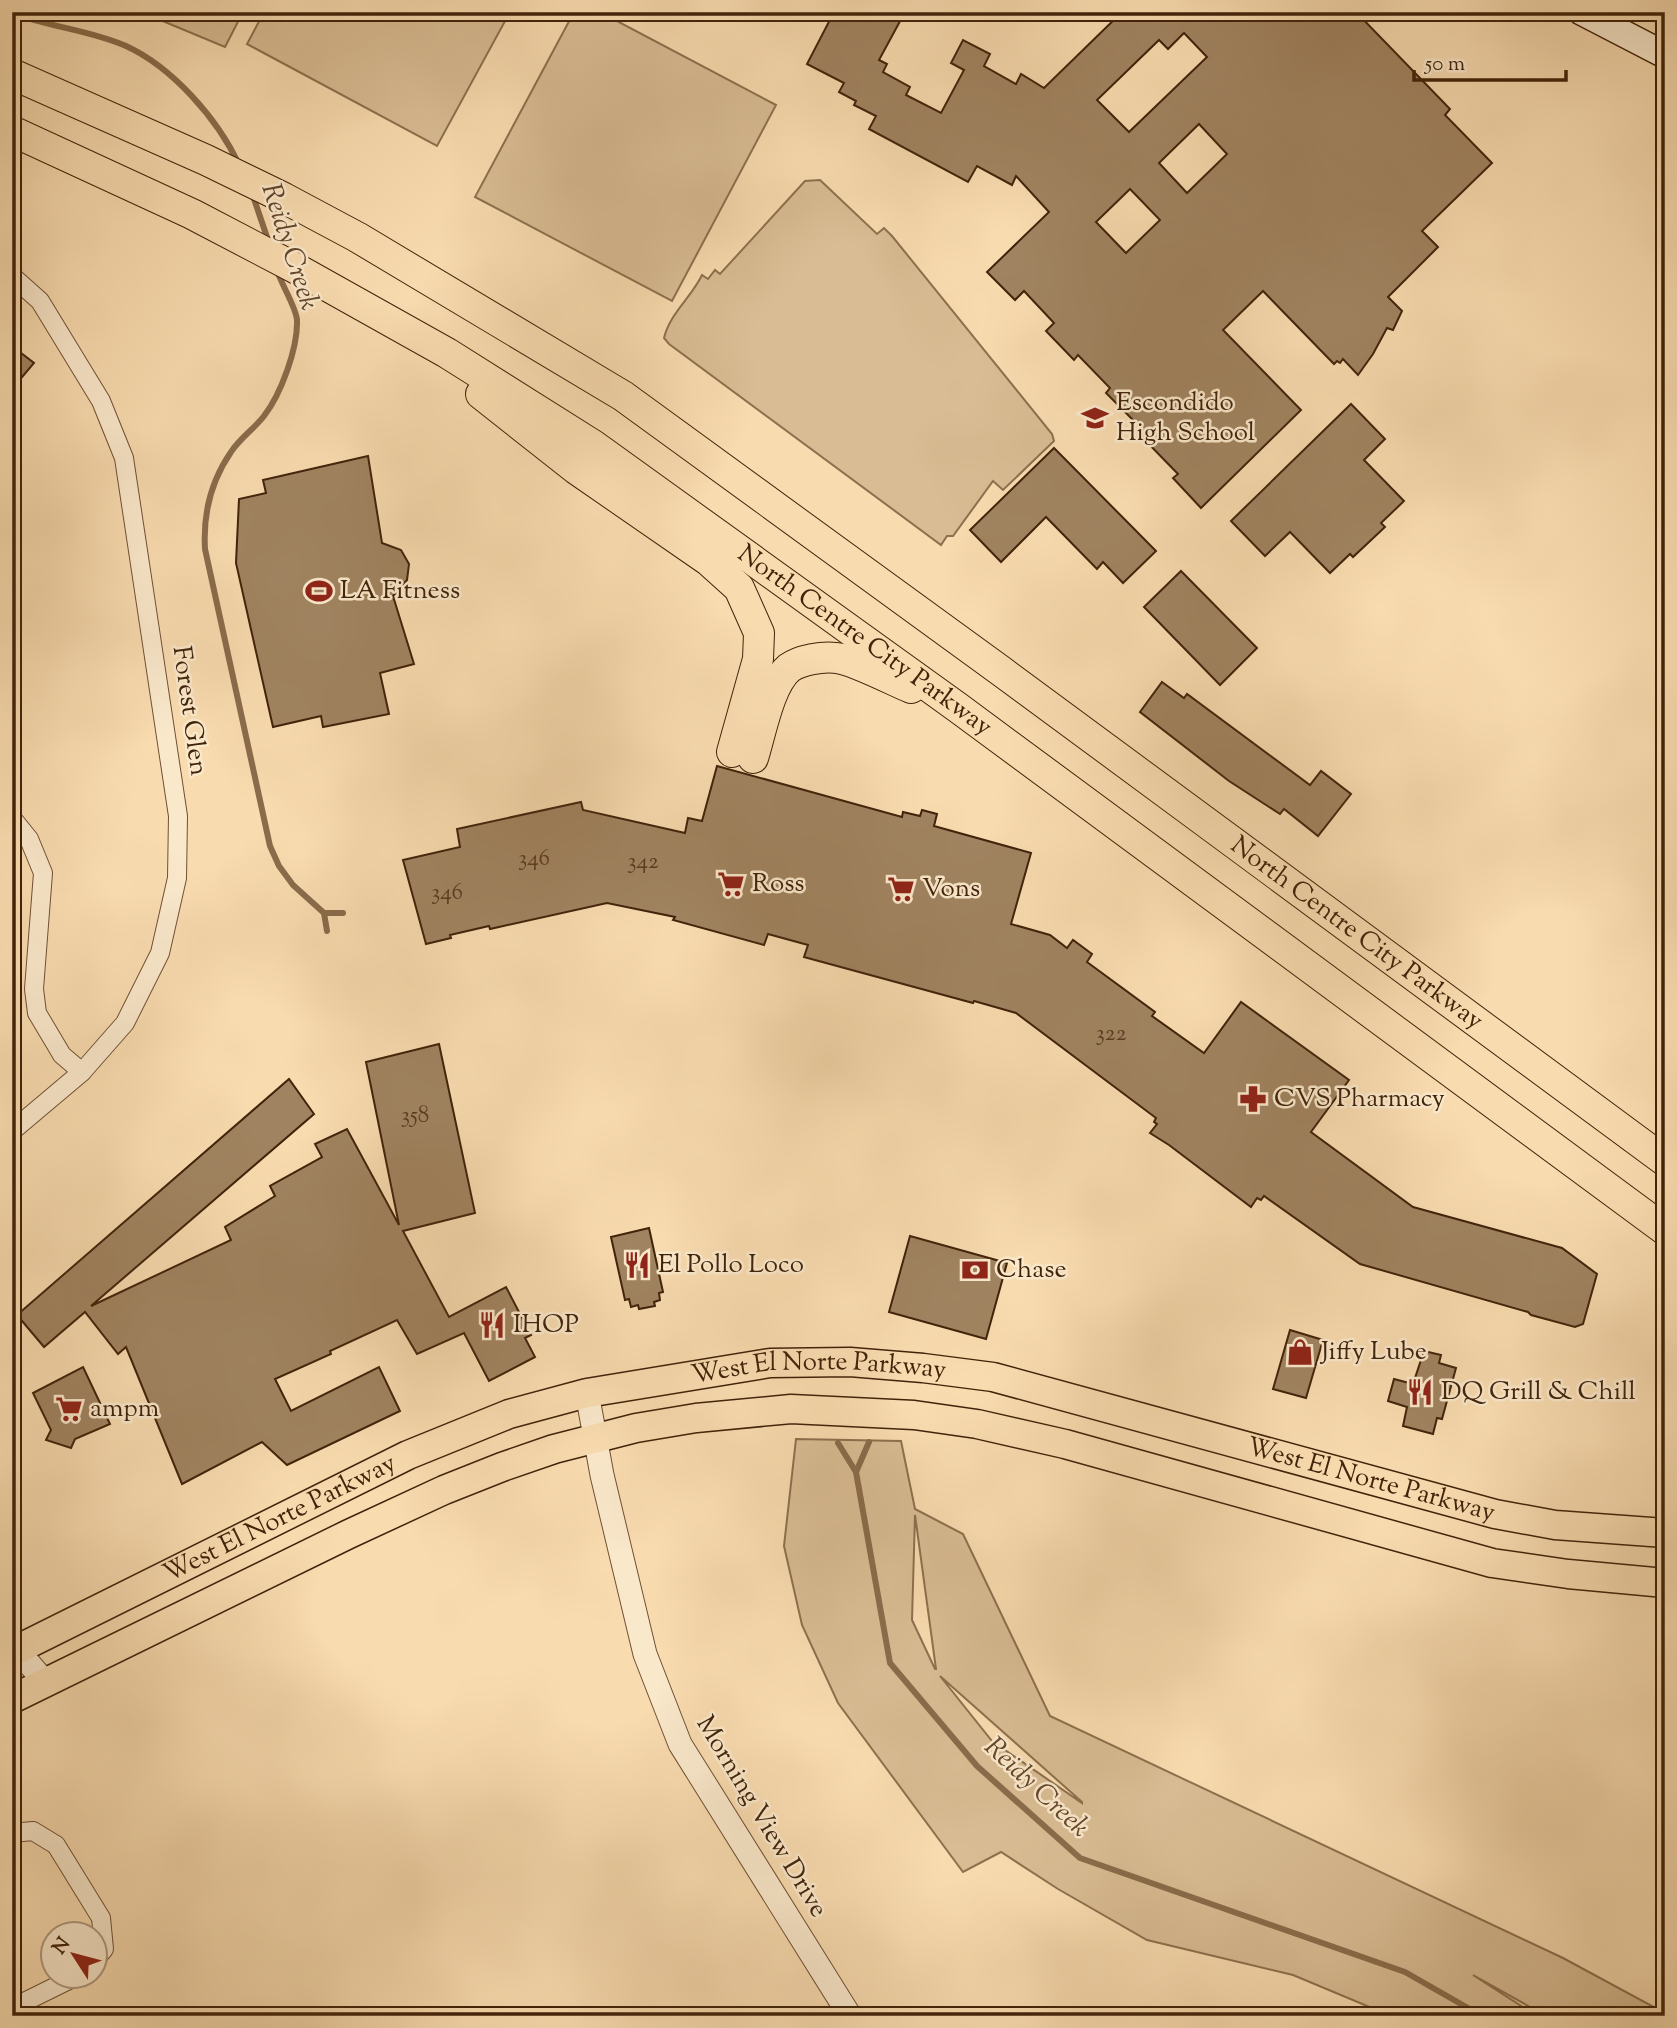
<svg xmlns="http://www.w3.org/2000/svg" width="1677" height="2028" viewBox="0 0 1677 2028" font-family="'Sorts Mill Goudy',serif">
<rect width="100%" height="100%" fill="#f8dbaf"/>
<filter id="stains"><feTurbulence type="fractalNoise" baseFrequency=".00286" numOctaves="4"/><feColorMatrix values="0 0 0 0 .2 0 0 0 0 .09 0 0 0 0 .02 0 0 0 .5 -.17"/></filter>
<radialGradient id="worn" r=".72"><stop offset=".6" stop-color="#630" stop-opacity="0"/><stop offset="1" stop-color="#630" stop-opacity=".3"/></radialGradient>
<g fill="#d9bc93" stroke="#8d704e" stroke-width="2" fill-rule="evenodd">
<path d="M141 12H243L225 47Z"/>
<path d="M264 12H510L437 146 247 44Z"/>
<path d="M574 12H600L776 105 672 301 475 197Z"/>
<path d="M820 180 877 234 884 228 892 236 1052 434 1054 441 1003 490 993 481 953 536H947L941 545 669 344 664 338C670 313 691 298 702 275L708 279 715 270 720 274 805 181Z"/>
<path d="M796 1439 901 1441 915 1509 963 1534 1050 1716 1563 1958 1665 2013V2016H1546L1473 1975 1537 2016H1391L1293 1975 1147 1940 1058 1889 1001 1852 963 1872 838 1703 802 1625 784 1546ZM915 1515 936 1669H935L912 1620ZM940 1676 1082 1802V1803L992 1741Z"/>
</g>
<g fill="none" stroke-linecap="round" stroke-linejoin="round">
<g stroke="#8a6c4b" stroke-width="6">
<path d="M12 13C49 27 90 30 126 46 172 67 218 119 239 165"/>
<path d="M252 193 269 243"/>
<path d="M277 270C281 284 296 307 297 320 298 348 281 394 264 416 254 429 240 438 231 452 211 481 203 515 205 549L270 846 279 866 293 885 324 913 327 931"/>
<path d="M324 913H343"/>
<path d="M838 1443 856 1472 890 1663 977 1766 1080 1858 1405 1972 1482 2016"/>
<path d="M856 1472 869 1442"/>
</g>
</g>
<g fill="#a08360" stroke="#41230a" stroke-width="2" fill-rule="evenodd">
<path d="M834 12H905L879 60 887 64 883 72 910 87 906 95 941 113 964 70 951 63 963 40 990 54 984 66 1016 84 1021 74 1044 88 1122 12H1356L1450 109 1445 115 1492 163 1422 231 1438 247 1388 297 1402 311 1393 330 1387 328 1373 354 1358 375 1343 359 1340 363 1337 361 1334 364 1263 291 1223 330 1301 410 1201 508 1173 478 1178 474 1139 434 1143 430 1106 393 1110 388 1078 355 1074 360 1046 331 1054 323 1024 291 1015 300 987 272 1049 212 1016 176 1012 185 977 166 968 182 869 129 876 116 854 105 856 101 839 92 844 83 807 64ZM1184 33 1207 57 1129 132 1097 100 1159 40 1168 49ZM1199 124 1227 154 1187 193 1159 163ZM1130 189 1160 220 1126 253 1096 222Z"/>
<path d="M12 346 34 363 12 389Z"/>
<path d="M1351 404 1385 439 1364 460 1404 501 1381 523 1385 527 1353 557 1350 554 1330 573 1290 532 1265 556 1231 521Z"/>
<path d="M1054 448 1156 551 1123 583 1103 562 1097 569 1046 517 1001 562 970 530Z"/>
<path d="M368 456 382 543 401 550 409 564 407 580 393 596 414 664 380 673 389 714 323 727 321 716 273 727 236 563 239 499 266 493 263 480Z"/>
<path d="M1181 571 1257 648 1220 685 1144 607Z"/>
<path d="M1162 682 1184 698 1187 694 1310 785 1321 771 1351 794 1318 836 1284 809 1280 814 1229 781 1140 712Z"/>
<path d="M717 766 902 817 903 812 920 816 922 810 937 814 934 826 1031 853 1011 924 1050 935 1067 948 1073 940 1092 954 1087 962 1155 1012 1152 1016 1204 1053 1241 1002 1349 1080 1311 1132 1413 1207 1562 1248 1597 1274 1583 1324 1575 1327 1531 1315 1528 1312 1360 1264 1264 1196 1261 1200 1257 1198 1251 1207 1169 1145 1150 1133 1157 1124 1154 1122 1156 1118 1016 1013 974 1001 973 1003 804 957 808 945 768 934 764 945 673 920 675 917 607 903 490 929 489 926 450 935 451 938 426 944 403 860 460 847 457 829 581 802 583 810 685 833 688 818 702 821Z"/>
<path d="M439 1044 475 1213 403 1231 449 1317 506 1287 531 1335 525 1338 535 1357 489 1381 464 1333 417 1354 397 1320 330 1351 331 1354 275 1379 291 1411 379 1367 400 1411 287 1465 262 1442 182 1484 126 1347 118 1354 85 1312 44 1347 17 1315 289 1079 314 1114 91 1306 231 1240 225 1227 275 1196 270 1186 322 1157 315 1144 347 1129 399 1225 366 1062Z"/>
<path d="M649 1228 663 1292 659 1293 660 1300 654 1302 655 1306 639 1309 638 1305 631 1307 629 1299 625 1300 611 1237Z"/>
<path d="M910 1236 1007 1263 986 1339 889 1312Z"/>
<path d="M1290 1330 1323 1340 1306 1398 1273 1389Z"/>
<path d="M1424 1351 1441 1355 1439 1363 1456 1368 1442 1419 1437 1418 1433 1434 1403 1426 1407 1407 1388 1401 1394 1379 1413 1384Z"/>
<path d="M83 1367 110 1424 75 1439 71 1448 46 1440 51 1430 33 1393Z"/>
</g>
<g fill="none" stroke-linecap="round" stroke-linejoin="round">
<defs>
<g id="minor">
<path d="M12 276 40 301 101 401 124 458 178 816 177 878 160 953 125 1023 82 1072 12 1131"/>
<path d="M12 818 29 839 43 873 34 989 37 1013 62 1055 82 1072"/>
<path d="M12 1833 33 1831 56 1845 101 1918 104 1949 94 1961"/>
<path d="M12 2008 77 1976"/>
</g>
<g id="tertiary">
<path d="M587 1393 602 1475 645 1654 680 1744 850 2016"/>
<path d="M12 1644 45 1682"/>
</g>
<path id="secondary" d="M1582 12 1665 55"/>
<g id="primary">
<path id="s1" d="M12 1652 408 1455 509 1414 587 1393 770 1363 850 1362 923 1368 993 1377 1495 1514 1555 1525 1665 1533"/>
<path d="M12 1699 349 1534 444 1490 502 1467 554 1449 636 1428 696 1418 791 1409 914 1415 977 1424 1065 1444 1492 1563 1568 1574 1665 1583"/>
</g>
<g id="trunk">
<path id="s2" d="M12 74 206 160 284 198 357 237 623 396 1001 671 1665 1161"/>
<path id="s3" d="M12 131 192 214 297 269 447 353 593 445 957 707 1665 1230"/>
<path d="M481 394 576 469 709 561 739 588 759 633 758 659 732 752"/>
<path d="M753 758C761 733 769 685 789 668 800 660 823 656 836 658 852 659 894 681 911 688"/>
</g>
</defs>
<use href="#minor" stroke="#6f5133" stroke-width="20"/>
<use href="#tertiary" stroke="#6f5133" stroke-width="25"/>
<use href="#secondary" stroke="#41230a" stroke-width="29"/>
<use href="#primary" stroke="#41230a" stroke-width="31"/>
<use href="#trunk" stroke="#41230a" stroke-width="32"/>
<use href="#minor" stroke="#fae8cb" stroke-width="18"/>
<use href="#tertiary" stroke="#fae8cb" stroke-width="23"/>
<use href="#secondary" stroke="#fae8cb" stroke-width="26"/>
<use href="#primary" stroke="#f8dbaf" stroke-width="28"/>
<use href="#trunk" stroke="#f8dbaf" stroke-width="30"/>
</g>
<defs>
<symbol id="school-bare" viewBox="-9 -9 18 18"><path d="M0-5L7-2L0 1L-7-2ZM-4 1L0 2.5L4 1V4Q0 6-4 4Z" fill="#8f2418" stroke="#fae8cb" stroke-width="2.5" paint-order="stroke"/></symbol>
<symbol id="stadium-bare" viewBox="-9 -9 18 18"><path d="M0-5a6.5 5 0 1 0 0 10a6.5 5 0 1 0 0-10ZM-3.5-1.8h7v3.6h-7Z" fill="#8f2418" stroke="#fae8cb" stroke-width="2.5" paint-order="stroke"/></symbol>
<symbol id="supermarket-bare" viewBox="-9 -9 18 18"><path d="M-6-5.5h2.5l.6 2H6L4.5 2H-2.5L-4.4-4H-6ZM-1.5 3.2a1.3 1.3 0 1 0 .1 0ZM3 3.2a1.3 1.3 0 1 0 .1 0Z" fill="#8f2418" stroke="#fae8cb" stroke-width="2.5" paint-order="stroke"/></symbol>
<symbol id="pharmacy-bare" viewBox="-9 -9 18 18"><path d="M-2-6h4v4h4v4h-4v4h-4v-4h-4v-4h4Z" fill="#8f2418" stroke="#fae8cb" stroke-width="2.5" paint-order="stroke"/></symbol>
<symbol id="restaurant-bare" viewBox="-9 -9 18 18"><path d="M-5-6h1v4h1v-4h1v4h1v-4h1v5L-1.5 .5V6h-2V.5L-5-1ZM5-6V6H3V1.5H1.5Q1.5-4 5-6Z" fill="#8f2418" stroke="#fae8cb" stroke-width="2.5" paint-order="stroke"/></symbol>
<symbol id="bank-bare" viewBox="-9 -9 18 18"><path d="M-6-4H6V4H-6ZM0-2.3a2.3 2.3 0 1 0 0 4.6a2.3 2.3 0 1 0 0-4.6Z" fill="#8f2418" stroke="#fae8cb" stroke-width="2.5" paint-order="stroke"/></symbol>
<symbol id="shop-bare" viewBox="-9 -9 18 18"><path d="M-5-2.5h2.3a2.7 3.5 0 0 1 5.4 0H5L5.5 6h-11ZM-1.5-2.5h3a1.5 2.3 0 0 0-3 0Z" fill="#8f2418" stroke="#fae8cb" stroke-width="2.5" paint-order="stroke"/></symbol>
</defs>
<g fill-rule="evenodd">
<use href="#school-bare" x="1076" y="399" width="38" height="38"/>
<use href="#stadium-bare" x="300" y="572" width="38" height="38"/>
<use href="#supermarket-bare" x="712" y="865" width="38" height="38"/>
<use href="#supermarket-bare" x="882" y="870" width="38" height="38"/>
<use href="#pharmacy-bare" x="1234" y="1080" width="38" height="38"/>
<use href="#restaurant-bare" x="618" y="1246" width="38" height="38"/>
<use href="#bank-bare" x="956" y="1251" width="38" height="38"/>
<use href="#restaurant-bare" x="473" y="1306" width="38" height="38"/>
<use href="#shop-bare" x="1281" y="1333" width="38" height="38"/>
<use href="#restaurant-bare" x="1401" y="1373" width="38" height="38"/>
<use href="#supermarket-bare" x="50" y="1390" width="38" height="38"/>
</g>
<g text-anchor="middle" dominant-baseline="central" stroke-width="5" stroke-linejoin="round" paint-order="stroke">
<g font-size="23" fill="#593b20">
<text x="534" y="859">346</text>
<text x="643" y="862">342</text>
<text x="447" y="893">346</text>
<text x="1111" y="1034">322</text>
<text x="415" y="1116">358</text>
</g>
<g font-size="26" fill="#41230a" stroke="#fae8cb" text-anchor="start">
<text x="1116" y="403">Escondido<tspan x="1116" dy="30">High School</tspan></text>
<text x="340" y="591">LA Fitness</text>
<text x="752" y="884">Ross</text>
<text x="922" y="889">Vons</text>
<text x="1274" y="1099">CVS Pharmacy</text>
<text x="658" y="1265">El Pollo Loco</text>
<text x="996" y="1270">Chase</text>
<text x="513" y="1325">IHOP</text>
<text x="1321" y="1352">Jiffy Lube</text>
<text x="1441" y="1392">DQ Grill &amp; Chill</text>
<text x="90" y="1409">ampm</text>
</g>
<g font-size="26" fill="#41230a" stroke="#fae8cb">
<text stroke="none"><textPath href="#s3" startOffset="996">North Centre City Parkway</textPath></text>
<text transform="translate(189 711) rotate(82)">Forest Glen</text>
<text stroke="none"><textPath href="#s2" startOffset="1601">North Centre City Parkway</textPath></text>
<text stroke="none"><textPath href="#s1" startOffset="866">West El Norte Parkway</textPath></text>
<text stroke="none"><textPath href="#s1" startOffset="1433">West El Norte Parkway</textPath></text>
<text stroke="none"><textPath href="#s1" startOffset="299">West El Norte Parkway</textPath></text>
<text transform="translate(761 1817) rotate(59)">Morning View Drive</text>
</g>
<g font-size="28" font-style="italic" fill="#65472b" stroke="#fae8cb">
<text transform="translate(289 247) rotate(72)">Reidy Creek</text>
<text transform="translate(1036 1788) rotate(43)">Reidy Creek</text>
</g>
</g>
<rect width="1677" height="2028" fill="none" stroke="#f8dbaf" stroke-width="42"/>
<rect x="14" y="14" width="1649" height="2000" fill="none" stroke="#41230a" stroke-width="3.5"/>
<rect x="21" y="21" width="1635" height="1986" fill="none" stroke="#41230a" stroke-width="2"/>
<g transform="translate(74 1955) rotate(306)"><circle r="33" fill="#fae8cb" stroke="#b0997e" stroke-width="2"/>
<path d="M0-5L12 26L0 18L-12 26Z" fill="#8f2418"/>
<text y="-10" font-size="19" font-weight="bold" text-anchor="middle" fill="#41230a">N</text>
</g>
<path d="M1414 70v10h152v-10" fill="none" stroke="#41230a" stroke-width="3.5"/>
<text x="1425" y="70" font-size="21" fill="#41230a" stroke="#fae8cb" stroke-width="5" paint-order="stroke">50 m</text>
<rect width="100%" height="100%" filter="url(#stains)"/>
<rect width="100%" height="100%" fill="url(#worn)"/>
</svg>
